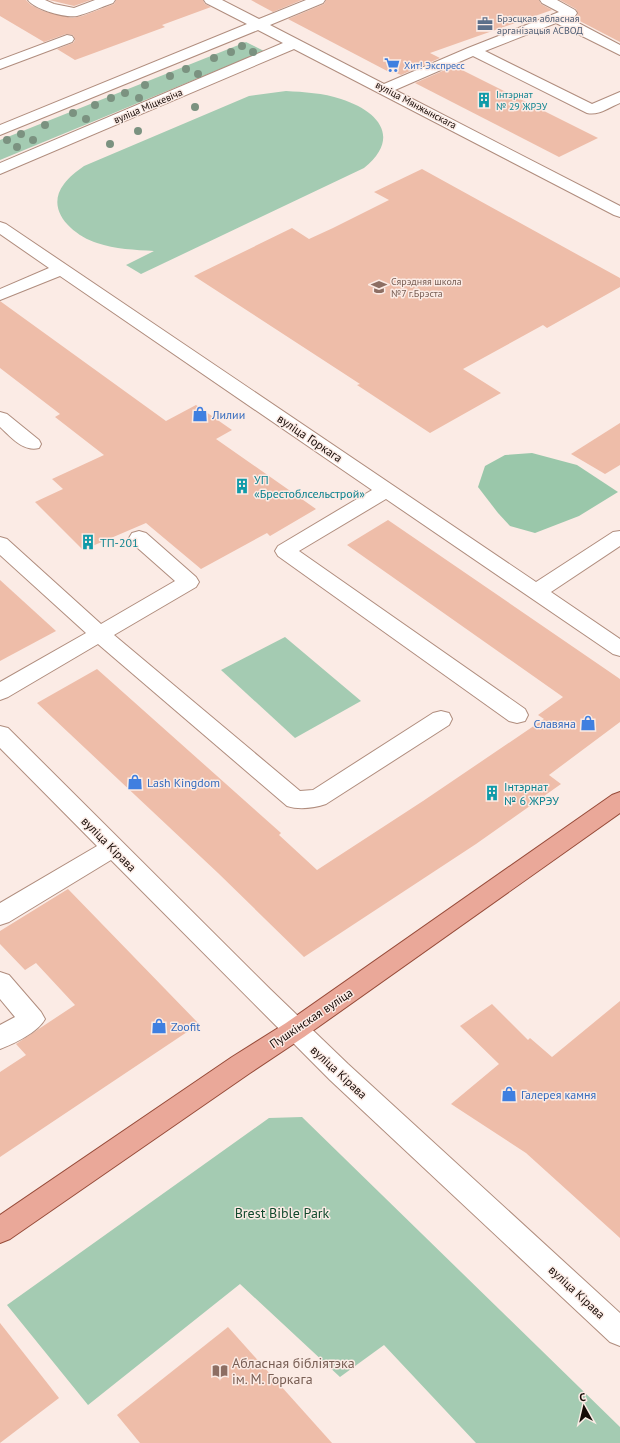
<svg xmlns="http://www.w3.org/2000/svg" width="620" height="1443" viewBox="0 0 620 1443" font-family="'PT Sans',sans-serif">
<rect width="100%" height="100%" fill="#fbebe5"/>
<g fill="#a4cbb2">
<path d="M246 42 264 51 0 160V140Z"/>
<path d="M286 91C304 92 323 93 341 99 378 111 402 137 364 168L141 274 126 265 154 251C135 250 115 249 97 243 73 235 44 210 64 184 69 177 77 171 84 166L249 96Z"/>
<path d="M285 637 361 701 295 738 221 670Z"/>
<path d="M302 1117 620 1427V1443H476L384 1345 340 1377 240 1284 88 1405 7 1305 269 1118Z"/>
</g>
<path fill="#9ac7aa" d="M532 453 577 465 618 492 579 516 535 533 510 526 498 513 478 487 485 466 505 455Z"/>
<g fill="#eebda9">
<path d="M0 0H26L31 5 43 11 72 18 82 16 114 4 116 0H203L205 4 211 7 162 25 165 27 75 60 57 49 73 43 75 40 73 35 66 34 44 42 0 16Z"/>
<path d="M49 0H91L74 6Z"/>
<path d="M251 0H302L273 12Z"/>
<path d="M326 0H539L541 4 552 10 430 53 440 58 401 75 394 72 391 73 288 19 324 4Z"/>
<path d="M560 0H620V42L574 18 578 14 576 9Z"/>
<path d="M454 66 598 138 559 157 415 83Z"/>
<path d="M422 169 620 278V287L547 328 543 325 463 369 501 393 430 433 357 385 360 384 194 276 292 228 309 239 333 228 389 200 374 192Z"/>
<path d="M0 301 166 421 196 405 232 430 216 439 316 509 270 536 267 533 201 569 146 523 83 550 35 502 63 489 52 479 104 455 55 417 60 414 0 368Z"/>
<path d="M620 423V465L605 474 571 454Z"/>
<path d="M388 520 620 679V722L549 775 561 784 476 844 304 957 218 873 37 703 97 669 281 833 279 835 317 870 423 801 544 719 538 715 563 697 347 545Z"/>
<path d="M0 580 56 631 0 661Z"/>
<path d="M68 889 199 1024 0 1157V1072L26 1055 16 1044 75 1005 36 963 25 970 0 944V931Z"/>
<path d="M620 1001V1238L526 1153 451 1104 499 1064 460 1026 492 1004 528 1040 530 1038 552 1057Z"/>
<path d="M0 1323 59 1398 0 1443Z"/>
<path d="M228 1327 332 1443H140L117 1415Z"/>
</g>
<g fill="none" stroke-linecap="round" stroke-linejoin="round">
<defs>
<g id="minor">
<path d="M28 0H45L54 4 74 8 95 0H115L113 3C101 7 89 13 77 16 66 18 35 10 28 0Z"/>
<path d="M204 0H222L259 19 306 0H325L323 3 270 25 384 84 468 48 559 12 542 3 540 0H557L575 10 577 13 575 16 569 18 620 45V55L556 23 485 51 592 104 620 92V103C610 107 598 116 587 113L473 56 395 90 620 206V217L614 215 294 49 0 174V163L283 43 258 30 0 135V125L247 24 206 3Z"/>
<path d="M67 35 72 36 74 39 72 42 0 69V60Z"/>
<path d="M0 222 6 224 536 582 613 532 620 531V546L551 592 620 639V656L613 654 386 499 299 551 525 709 528 715 525 721 517 723 509 721 278 556 275 551 278 546 372 490 60 276 0 300V289L49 268 0 234Z"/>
<path d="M0 412 7 414 39 440 41 444 39 448C23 452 11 437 0 427Z"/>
<path d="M139 531 146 533 196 577 199 582 196 587 114 635 300 791 313 790 433 713 441 711 449 713 452 719 449 725 326 804C314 808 299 810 287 806L98 644 8 697 0 700V682L86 633 0 555V537L7 539 101 624 175 581 132 543 129 538 132 533Z"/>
<path d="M0 726 8 728 270 989 348 1064 620 1313V1346L610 1342 330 1080 111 860 9 922 0 925V903L97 846 0 748Z"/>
<path d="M0 972 9 975 41 1012 45 1019C38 1032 14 1044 0 1049V1025L15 1017 0 999Z"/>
</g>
<path id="major" d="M620 792V813L304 1037 250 1073 10 1239 0 1243V1215L232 1057 286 1023 612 795Z"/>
</defs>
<use href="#minor" stroke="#b08d7e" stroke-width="2"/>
<use href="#major" stroke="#974b39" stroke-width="2"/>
<use href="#minor" fill="#fff" fill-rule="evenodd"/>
<use href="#major" fill="#eaa899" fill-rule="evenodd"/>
</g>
<g fill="#7b9280">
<circle cx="242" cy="46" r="4"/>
<circle cx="231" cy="52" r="4"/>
<circle cx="253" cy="52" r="4"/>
<circle cx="214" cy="58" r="4"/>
<circle cx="186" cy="69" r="4"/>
<circle cx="198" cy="74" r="4"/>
<circle cx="170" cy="76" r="4"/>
<circle cx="145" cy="85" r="4"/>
<circle cx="125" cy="93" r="4"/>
<circle cx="111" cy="98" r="4"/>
<circle cx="139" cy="98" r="4"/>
<circle cx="95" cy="105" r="4"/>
<circle cx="195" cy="107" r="4"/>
<circle cx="73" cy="113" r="4"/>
<circle cx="86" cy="119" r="4"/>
<circle cx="45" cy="125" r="4"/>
<circle cx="138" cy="131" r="4"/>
<circle cx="21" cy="134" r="4"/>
<circle cx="7" cy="140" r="4"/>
<circle cx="33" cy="140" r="4"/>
<circle cx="110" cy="144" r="4"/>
<circle cx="17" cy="147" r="4"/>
</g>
<defs>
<symbol id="office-bare" viewBox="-9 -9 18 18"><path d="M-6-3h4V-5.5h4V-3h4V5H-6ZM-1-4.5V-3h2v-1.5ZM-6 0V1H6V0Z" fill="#5c6f8a" stroke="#fbebe5" stroke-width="2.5" paint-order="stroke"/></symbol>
<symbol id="supermarket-bare" viewBox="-9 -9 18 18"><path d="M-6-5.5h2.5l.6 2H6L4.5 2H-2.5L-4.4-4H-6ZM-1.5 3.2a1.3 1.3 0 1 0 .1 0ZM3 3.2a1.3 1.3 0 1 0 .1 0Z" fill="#3f7fe0" stroke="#fbebe5" stroke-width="2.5" paint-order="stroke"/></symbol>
<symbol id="building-bare" viewBox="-9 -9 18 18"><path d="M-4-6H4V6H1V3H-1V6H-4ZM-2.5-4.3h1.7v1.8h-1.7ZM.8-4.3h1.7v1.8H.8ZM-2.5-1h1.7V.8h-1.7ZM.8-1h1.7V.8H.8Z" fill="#0f9aa8" stroke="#fbebe5" stroke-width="2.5" paint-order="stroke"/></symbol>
<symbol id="school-bare" viewBox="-9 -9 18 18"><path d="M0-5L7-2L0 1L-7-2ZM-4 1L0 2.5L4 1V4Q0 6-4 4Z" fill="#8d6e63" stroke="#fbebe5" stroke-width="2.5" paint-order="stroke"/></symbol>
<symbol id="shop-bare" viewBox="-9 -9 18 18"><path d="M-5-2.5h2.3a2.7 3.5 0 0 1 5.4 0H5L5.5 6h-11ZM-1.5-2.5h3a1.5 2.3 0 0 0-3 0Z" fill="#3f7fe0" stroke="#fbebe5" stroke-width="2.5" paint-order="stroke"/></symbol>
<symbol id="library-bare" viewBox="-9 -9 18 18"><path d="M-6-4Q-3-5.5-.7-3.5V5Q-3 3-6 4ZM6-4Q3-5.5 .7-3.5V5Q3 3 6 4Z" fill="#8d6e63" stroke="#fbebe5" stroke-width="2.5" paint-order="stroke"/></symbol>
</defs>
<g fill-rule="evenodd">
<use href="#office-bare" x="474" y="13" width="22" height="22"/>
<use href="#supermarket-bare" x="381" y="54" width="22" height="22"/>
<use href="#building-bare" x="473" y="89" width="22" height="22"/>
<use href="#school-bare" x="368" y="276" width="22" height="22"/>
<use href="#shop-bare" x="189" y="403" width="22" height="22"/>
<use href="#building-bare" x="231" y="475" width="22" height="22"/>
<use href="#building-bare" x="77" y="531" width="22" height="22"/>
<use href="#shop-bare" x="577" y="712" width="22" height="22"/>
<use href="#shop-bare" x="124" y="771" width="22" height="22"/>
<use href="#building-bare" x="481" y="782" width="22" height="22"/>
<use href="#shop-bare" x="148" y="1015" width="22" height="22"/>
<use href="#shop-bare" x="498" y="1083" width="22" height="22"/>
<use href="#library-bare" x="209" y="1360" width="22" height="22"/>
</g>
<g text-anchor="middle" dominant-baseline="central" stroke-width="3" stroke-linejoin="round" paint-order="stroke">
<g font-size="10" fill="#4e5e75" stroke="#fbebe5" text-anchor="start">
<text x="497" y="18">Брэсцкая абласная<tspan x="497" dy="12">арганізацыя АСВОД</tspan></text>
</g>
<g font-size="10" fill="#366cbe" stroke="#fbebe5" text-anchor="start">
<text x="404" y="65">Хит! Экспресс</text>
</g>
<g font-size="10" fill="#0d838f" stroke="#fbebe5" text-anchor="start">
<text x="496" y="94">Інтэрнат<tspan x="496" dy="12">№ 29 ЖРЭУ</tspan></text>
</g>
<g font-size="10" fill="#160a06" stroke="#fbebe5">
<text transform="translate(416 105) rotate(28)">вуліца Мянжынскага</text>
<text transform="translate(148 106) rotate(-23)">вуліца Міцкевіча</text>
</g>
<g font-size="10" fill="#785e54" stroke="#fbebe5" text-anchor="start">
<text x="391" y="281">Сярэдняя школа<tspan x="391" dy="12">№7 г.Брэста</tspan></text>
</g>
<g font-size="12" fill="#366cbe" stroke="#fbebe5" text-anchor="start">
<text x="212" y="414">Лилии</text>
<text x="576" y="723" text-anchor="end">Славяна</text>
<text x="147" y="782">Lash Kingdom</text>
<text x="171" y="1026">Zoofit</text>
<text x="521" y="1094">Галерея камня</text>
</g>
<g font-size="12" fill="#160a06" stroke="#fbebe5">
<text transform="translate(310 438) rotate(34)">вуліца Горкага</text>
<text transform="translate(109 844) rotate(45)">вуліца Кірава</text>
<text transform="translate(311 1018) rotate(-34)">Пушкінская вуліца</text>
<text transform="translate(339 1072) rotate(43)">вуліца Кірава</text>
<text transform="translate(577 1292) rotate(43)">вуліца Кірава</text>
</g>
<g font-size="12" fill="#0d838f" stroke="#fbebe5" text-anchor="start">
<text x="254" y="479">УП<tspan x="254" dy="14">«Брестоблсельстрой»</tspan></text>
<text x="100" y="542">ТП-201</text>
<text x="504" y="786">Інтэрнат<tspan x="504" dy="14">№ 6 ЖРЭУ</tspan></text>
</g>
<g font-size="14" fill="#12492d" stroke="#fbebe5">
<text x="282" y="1213">Brest Bible Park</text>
</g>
<g font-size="14" fill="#785e54" stroke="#fbebe5" text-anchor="start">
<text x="232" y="1363">Абласная бібліятэка<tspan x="232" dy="16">ім. М. Горкага</tspan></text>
</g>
</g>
<g transform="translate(584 1407) rotate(352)" stroke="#fbebe5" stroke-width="3" paint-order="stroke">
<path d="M0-3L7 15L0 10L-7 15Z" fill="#160a06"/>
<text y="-6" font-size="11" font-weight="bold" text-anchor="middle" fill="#160a06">С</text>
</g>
</svg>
